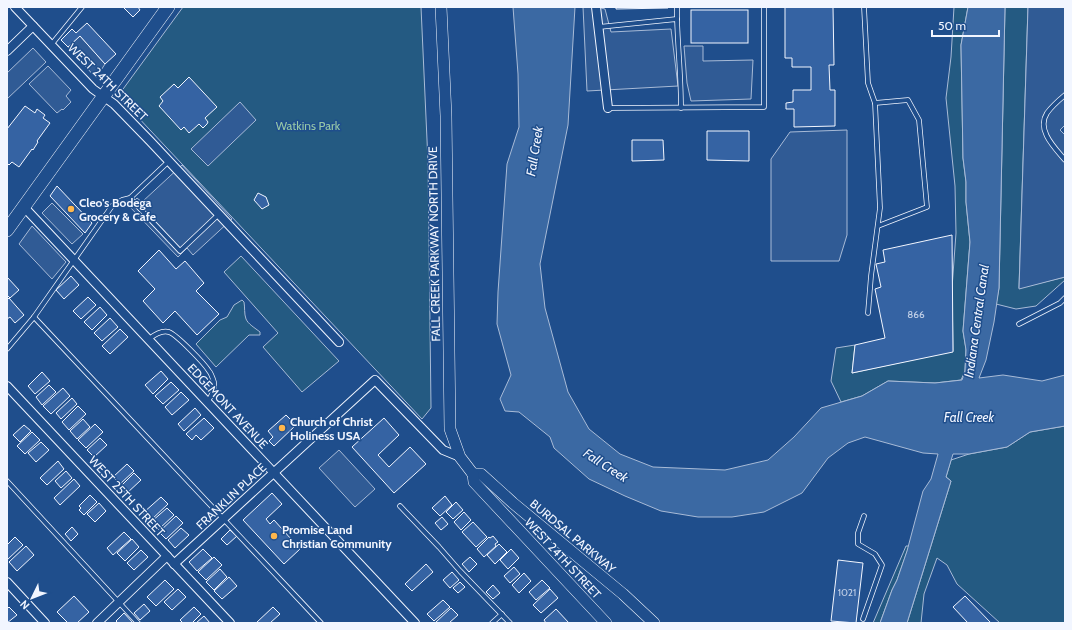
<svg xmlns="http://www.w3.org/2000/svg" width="1072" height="630" viewBox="0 0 1072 630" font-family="Cabin,sans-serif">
<rect width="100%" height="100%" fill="#1f4e8c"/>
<g fill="#245a82" stroke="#a8bbd7">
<path d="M183 7H421L428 162 431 408 422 419 118 96Z"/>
<path d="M954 7H968L961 45 963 158 966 182V202L970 242 963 331 966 349 965 371 961 380 935 383 888 381 862 396 841 402 831 381 836 348 855 345 852 373 953 351 952 288 956 233 955 186 946 98 951 57Z"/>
<path d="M1005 7H1028L1019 288 1065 277V280L1036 306 1016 309 996 304 999 288Z"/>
<path d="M241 256 339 361 302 392 263 347 278 333 224 272Z"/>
<path d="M242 300 244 302C245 307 244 314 246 319 248 324 255 328 260 332V335H249L216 367 196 344 220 320 227 317 234 305Z"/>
<path d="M1065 426V623H1000L957 584 947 565 937 558 924 594 921 623H907L951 481 946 477 951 460 969 454 1007 447 1030 432Z"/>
<path d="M906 546H909L897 580 892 590 880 623H873Z"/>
</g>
<g fill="#305b95" stroke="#a8bbd7">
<path d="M583 7H597L605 9 611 32 671 29 678 86 587 91Z"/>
<path d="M1028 7H1065V125L1060 130 1065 135V277L1019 289Z"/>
<path d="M80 36 105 64 96 78 68 47Z"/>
<path d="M684 46H703V61L753 60 751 99 691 101 687 83Z"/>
<path d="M33 48 46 62 7 99V73Z"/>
<path d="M48 66 71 90 66 96 71 102 63 110 62 109 57 113 29 84Z"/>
<path d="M240 102 256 120 208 166 191 149Z"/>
<path d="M847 130V235L839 261H771V159L790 132Z"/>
<path d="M182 165 232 219 193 255 187 248 178 257 129 206 137 198 142 202Z"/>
<path d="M52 203 83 234 72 244 42 213Z"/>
<path d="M32 226 66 262 52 279 19 244Z"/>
<path d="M339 450 375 489 355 507 319 468Z"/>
</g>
<path fill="#3b69a3" stroke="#a8bbd7" d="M513 7H575L568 125 540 264 545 308 568 392 589 429 620 454 653 467 725 470 768 460 794 437 821 408 862 396 888 381 935 383 962 380 965 371 966 350 963 331 970 242 966 202V182L963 158 961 45 968 7H1005L999 288 994 322 986 360 979 378 1003 375 1042 381 1065 375V426L1030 432 1007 447 969 454H953L946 477 951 481 907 623H880L892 590 897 580 907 551 923 491 931 479 938 454 923 453 865 437 848 443 828 458 802 493 764 512 732 517H698L661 511 625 496 589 479 554 448 550 437 519 412 505 411 500 399 511 375 497 324 498 292 507 164 519 127 518 74Z"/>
<g fill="#3563a3" stroke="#f2f6ff">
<path d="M123 7H138L140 10 133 17Z"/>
<path d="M616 7H668V8L616 9Z"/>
<path d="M785 7H833L834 65H829L830 90H835V126L794 127V109H786V103L793 102V90H811V67H792V58H785Z"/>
<rect x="691" y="10" width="57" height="33"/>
<path d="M87 23 116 54 105 64 80 36 68 47 61 40 72 29 76 33Z"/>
<path d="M189 77 217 107 205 118 208 122 207 124 203 128 199 124 189 133 184 127 181 130 159 106 163 101 160 97 174 84 178 88Z"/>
<path d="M25 106 35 113 37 109 45 115 43 118 50 123 37 141 38 142 33 150 32 149 19 167 12 162 9 165 7 163V129Z"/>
<path d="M707 131H749V161L707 160Z"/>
<path d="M632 140H663L664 160 632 161Z"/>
<path d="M57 186 92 223 85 233 50 196Z"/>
<path d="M258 193 266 197 269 205 262 209 254 200Z"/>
<path d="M952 235 953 352 852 373 855 345 885 338 875 289 881 287 876 264 885 262 883 250Z"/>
<path d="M159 250 176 269 185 261 204 283 196 291 219 314 197 335 175 311 163 323 143 301 155 289 138 271Z"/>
<path d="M71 276 79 285 64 299 56 290Z"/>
<path d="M7 277 19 290 10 298 7 295Z"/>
<path d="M88 297 96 305 81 319 73 311Z"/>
<path d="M9 298 24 315 15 323 10 317 7 319V300Z"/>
<path d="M100 307 107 315 92 330 84 322Z"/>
<path d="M110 318 118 327 102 341 94 333Z"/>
<path d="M120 329 128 337 110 354 102 346Z"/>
<path d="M161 371 168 379 153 394 145 385Z"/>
<path d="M42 372 50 381 35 394 28 386Z"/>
<path d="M171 382 179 390 163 404 155 396Z"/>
<path d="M49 385 56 392 42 405 36 397Z"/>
<path d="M63 388 70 396 51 414 43 406Z"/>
<path d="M181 392 189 400 172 415 165 407Z"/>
<path d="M72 398 77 404 61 419 56 413Z"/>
<path d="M78 406 86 414 69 430 62 422Z"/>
<path d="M195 408 201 415 184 431 178 424Z"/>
<path d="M286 415 296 425 274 446 269 441 273 437 268 431Z"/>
<path d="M204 418 214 428 201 440 196 435 192 440 186 434Z"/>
<path d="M384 418 399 435 378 455 389 467 410 447 426 464 394 493 352 447Z"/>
<path d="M83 419 90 427 77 439 70 431Z"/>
<path d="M95 424 103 432 86 448 78 440Z"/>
<path d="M24 425 31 431 20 442 13 435Z"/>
<path d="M32 432 40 440 25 454 17 446Z"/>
<path d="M100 438 107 445 94 457 87 450Z"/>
<path d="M41 442 49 450 36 462 28 453Z"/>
<path d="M58 461 64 469 47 485 40 478Z"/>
<path d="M127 464 134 471 120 484 113 477Z"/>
<path d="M66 471 72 478 61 488 55 481Z"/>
<path d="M134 473 141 480 126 494 120 487Z"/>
<path d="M74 479 80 486 60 505 54 498Z"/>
<path d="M272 493 282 504 266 519 270 524 274 520 300 549 284 564 243 520Z"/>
<path d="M90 495 97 502 84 515 79 510 81 508 79 506Z"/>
<path d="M445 496 452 505 440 516 432 508Z"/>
<path d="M161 497 168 504 150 521 143 513Z"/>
<path d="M456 502 463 510 453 519 446 512Z"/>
<path d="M99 503 106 511 95 522 87 514Z"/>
<path d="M167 508 174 515 158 530 151 522Z"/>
<path d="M464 512 471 520 461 530 454 522Z"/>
<path d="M176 516 183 523 166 539 159 532Z"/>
<path d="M442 517 448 524 441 530 435 523Z"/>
<path d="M473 522 487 537 476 547 462 532Z"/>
<path d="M72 527 78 534 71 541 65 534Z"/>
<path d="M181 528 189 535 175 548 168 540Z"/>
<path d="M230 530 237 536 227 545 221 539Z"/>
<path d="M124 532 131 539 113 555 107 548Z"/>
<path d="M493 536 498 542 495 544 496 546 484 557 477 549 489 537 490 538Z"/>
<path d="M15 537 23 545 7 560V545Z"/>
<path d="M132 539 139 547 125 561 117 553Z"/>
<path d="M499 544 507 552 495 564 487 555Z"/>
<path d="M26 546 34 555 17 571 9 562Z"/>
<path d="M203 549 212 558 197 571 189 562Z"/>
<path d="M511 549 519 558 508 569 500 560Z"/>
<path d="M141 550 148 557 134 570 127 563Z"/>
<path d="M214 557 222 565 206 580 198 572Z"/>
<path d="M470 557 477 564 469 572 462 564Z"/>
<path d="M838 560 863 563 856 623 831 621Z"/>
<path d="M426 564 433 572 412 591 405 584Z"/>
<path d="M514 567 520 574 510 583 504 576Z"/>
<path d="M220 569 227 577 214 590 206 582Z"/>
<path d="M452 572 459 580 450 588 443 580Z"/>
<path d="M524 573 531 581 519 593 512 585Z"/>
<path d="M229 577 237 586 222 599 214 591Z"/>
<path d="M165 580 174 589 156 606 147 597Z"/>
<path d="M542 580 550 588 536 600 529 592Z"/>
<path d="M460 582 465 587 458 593 453 588Z"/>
<path d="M493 585 500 593 493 599 486 592Z"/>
<path d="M178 589 186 597 172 610 164 602Z"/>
<path d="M550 589 558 598 541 613 533 605Z"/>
<path d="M74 596 89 612 77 623H68L57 612Z"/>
<path d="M965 596 991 623H968L953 607Z"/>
<path d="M443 600 450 607 434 621 427 614Z"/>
<path d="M144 604 150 611 140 620 134 613Z"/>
<path d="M9 607 17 615 7 623V609Z"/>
<path d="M194 607 201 614 192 623H183L180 620Z"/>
<path d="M273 607 280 614 270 623H256Z"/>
<path d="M451 608 458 615 449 623H435Z"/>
<path d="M556 609 569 623H546L544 620Z"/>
<path d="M124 613 133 623H118L116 621Z"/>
<path d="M204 616 210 623H196Z"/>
</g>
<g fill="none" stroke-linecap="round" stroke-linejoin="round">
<defs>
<g id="lane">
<path d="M677 7V19"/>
<path d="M864 7 868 83 875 103 880 208 871 276 868 313"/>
<path d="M599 27 677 19C678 49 681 78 681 108"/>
<path d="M51 45 82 7"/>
<path d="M1065 95C1059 100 1052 106 1047 113 1036 130 1055 148 1065 160"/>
<path d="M875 103 908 100 919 120 927 207 878 226"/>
<path d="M608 108 764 107V7"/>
<path d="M130 198 180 251 219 214"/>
<path d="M34 317 321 623"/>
<path d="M1019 324 1060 303 1065 298"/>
<path d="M149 339C154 335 162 330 169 332 177 335 204 363 209 371 211 373 213 379 214 382 215 390 212 396 207 402"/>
<path d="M7 349 34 317 112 206 122 200 130 198 169 161"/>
<path d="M7 481 138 623"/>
<path d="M400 506 439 547 460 571 510 623"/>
<path d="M863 619 882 565 875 554 858 544V533L864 516"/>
<path d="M492 623 502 614"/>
</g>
<g id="street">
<path d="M15 7 93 89 114 104 150 141 339 342"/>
<path d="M596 7 608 108"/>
<path d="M7 51 33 26"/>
<path d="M24 207 415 623"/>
<path d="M7 386 230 623"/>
<path d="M174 564 375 380 443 450 460 457"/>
<path d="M7 582 45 623"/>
<path d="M97 623 167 556"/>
</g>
<g id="secondary">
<path d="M441 7 446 116 450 429 460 457 473 474"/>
<path d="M473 474H481L513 503 623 594 654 623"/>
<path d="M473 474 474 482 606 623"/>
</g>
<path id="primary" d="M7 230 168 7"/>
</defs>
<use href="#lane" stroke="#f2f6ff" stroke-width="5.5"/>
<use href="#street" stroke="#f2f6ff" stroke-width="10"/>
<use href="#secondary" stroke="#f2f6ff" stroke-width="12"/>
<use href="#primary" stroke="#f2f6ff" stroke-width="14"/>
<use href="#lane" stroke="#1f4e8c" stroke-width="4"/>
<use href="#street" stroke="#1f4e8c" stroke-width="8"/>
<use href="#secondary" stroke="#1f4e8c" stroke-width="11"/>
<use href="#primary" stroke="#1f4e8c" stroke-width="13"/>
</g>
<g fill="#ffb74d" stroke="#1f4e8c" stroke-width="1.5">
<circle cx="71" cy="209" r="4"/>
<circle cx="282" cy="428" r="4"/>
<circle cx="274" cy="536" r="4"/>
</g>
<g text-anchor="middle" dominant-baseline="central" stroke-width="3" stroke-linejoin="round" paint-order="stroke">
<g font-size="10" fill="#c3d1e8">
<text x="916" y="314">866</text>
<text x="847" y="592">1021</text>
</g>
<g font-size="12" fill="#f2f6ff" stroke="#1f4e8c">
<text transform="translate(108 82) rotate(44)">WEST 24TH STREET</text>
<text transform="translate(434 244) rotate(-91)">FALL CREEK PARKWAY NORTH DRIVE</text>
<text transform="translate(228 406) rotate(47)">EDGEMONT AVENUE</text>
<text transform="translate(127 496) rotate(47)">WEST 25TH STREET</text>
<text transform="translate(231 496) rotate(-43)">FRANKLIN PLACE</text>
<text transform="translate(573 536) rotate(40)">BURDSAL PARKWAY</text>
<text transform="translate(563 558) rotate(47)">WEST 24TH STREET</text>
</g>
<g font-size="12" fill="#97c8a6" stroke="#1f4e8c">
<text x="308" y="125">Watkins Park</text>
</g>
<g font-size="12" font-weight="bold" fill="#f2f6ff" stroke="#1f4e8c" text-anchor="start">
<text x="79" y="202">Cleo's Bodega<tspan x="79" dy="14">Grocery &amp; Cafe</tspan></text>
<text x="290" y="421">Church of Christ<tspan x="290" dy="14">Holiness USA</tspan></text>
<text x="282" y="529">Promise Land<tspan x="282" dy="14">Christian Community</tspan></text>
</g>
<g font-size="13" font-style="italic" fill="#f2f6ff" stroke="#1f4e8c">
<text transform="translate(534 151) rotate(-81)">Fall Creek</text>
<text transform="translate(976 321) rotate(-82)">Indiana Central Canal</text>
<text x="969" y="417">Fall Creek</text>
<text transform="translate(606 465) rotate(33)">Fall Creek</text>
</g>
</g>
<rect width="1072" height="630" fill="none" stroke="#f2f6ff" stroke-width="16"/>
<g transform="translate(32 598) rotate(227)" stroke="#1f4e8c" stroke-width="3" paint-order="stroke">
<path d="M0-3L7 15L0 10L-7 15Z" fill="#f2f6ff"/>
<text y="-6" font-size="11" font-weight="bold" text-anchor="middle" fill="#f2f6ff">N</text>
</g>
<path d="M932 30v6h67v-6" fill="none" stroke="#f2f6ff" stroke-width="2"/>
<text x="938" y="30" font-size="12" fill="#f2f6ff" stroke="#1f4e8c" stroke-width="3" paint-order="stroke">50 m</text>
</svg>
